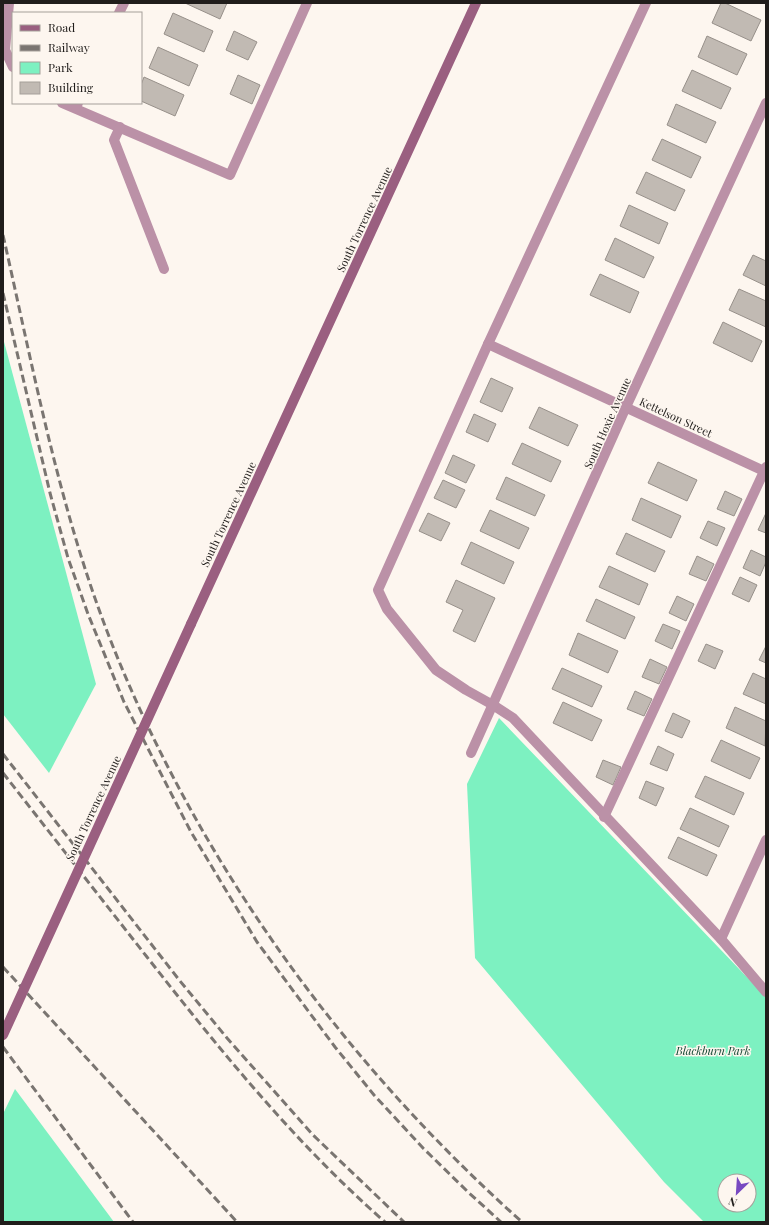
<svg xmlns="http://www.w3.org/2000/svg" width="769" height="1225" viewBox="0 0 769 1225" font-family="'Playfair Display',serif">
<rect width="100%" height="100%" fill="#fdf6ef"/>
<g fill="#7df1c1" fill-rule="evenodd">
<path d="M3 338 96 684 49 773 3 714Z"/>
<path d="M499 718 766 997V1222H704L664 1182 475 958 467 784ZM725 1181H749V1205H725Z"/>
<path d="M15 1089 114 1222H3V1114Z"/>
</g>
<g fill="#c1bab3" stroke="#97908a">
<path d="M185 3H227L220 19Z"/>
<path d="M721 3H725L761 20 751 41 712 23Z"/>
<path d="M173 13 213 31 204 52 164 34Z"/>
<path d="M234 31 257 42 248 60 226 50Z"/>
<path d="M707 36 747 54 737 75 698 57Z"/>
<path d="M158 47 198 65 189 86 149 68Z"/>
<path d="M692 70 731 88 721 109 682 91Z"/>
<path d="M238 75 260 85 252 104 230 94Z"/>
<path d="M144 77 184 95 175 116 141 101V85Z"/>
<path d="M676 104 716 122 706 143 667 125Z"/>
<path d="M662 139 701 157 691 178 652 160Z"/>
<path d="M646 172 685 190 675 211 636 193Z"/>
<path d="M629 205 668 223 659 244 620 226Z"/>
<path d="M615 238 654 257 644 278 605 260Z"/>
<path d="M753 255 766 261V286L743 275Z"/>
<path d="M600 274 639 292 630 313 590 295Z"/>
<path d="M739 289 766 301V327L729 310Z"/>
<path d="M723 322 762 341 752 362 713 343Z"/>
<path d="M491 378 513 388 502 412 480 402Z"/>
<path d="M539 407 578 425 568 446 529 428Z"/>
<path d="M474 414 496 424 488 442 466 432Z"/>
<path d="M522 443 561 461 551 482 512 464Z"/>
<path d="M453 455 475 465 466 483 445 473Z"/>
<path d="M658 462 697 480 687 501 648 483Z"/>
<path d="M506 477 545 495 535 516 496 499Z"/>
<path d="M443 480 465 490 456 508 434 498Z"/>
<path d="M725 491 742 499 734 516 717 509Z"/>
<path d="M641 498 681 516 671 538 632 520Z"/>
<path d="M490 510 529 528 519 549 480 531Z"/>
<path d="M428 513 450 523 441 541 419 531Z"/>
<path d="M766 513V533L758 530Z"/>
<path d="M708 521 725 528 717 546 700 538Z"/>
<path d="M626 533 665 551 655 572 616 554Z"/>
<path d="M471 542 514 562 504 584 461 564Z"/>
<path d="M751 550 766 557V562L760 576 743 568Z"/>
<path d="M697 556 714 564 706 581 689 574Z"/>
<path d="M609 566 648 584 639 605 599 587Z"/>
<path d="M740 577 757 585 749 602 732 594Z"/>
<path d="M456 580 495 598 475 642 453 631 463 610 446 602Z"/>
<path d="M677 596 694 604 686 621 669 613Z"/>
<path d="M596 599 635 617 625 639 586 621Z"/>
<path d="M663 624 680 631 672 649 655 641Z"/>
<path d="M578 633 618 651 608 673 569 655Z"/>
<path d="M706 644 723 651 715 669 698 661Z"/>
<path d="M766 646V663L759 660Z"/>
<path d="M650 659 667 667 659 684 642 677Z"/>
<path d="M562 668 602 686 592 707 552 689Z"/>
<path d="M753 673 766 679V704L743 694Z"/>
<path d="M635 691 652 699 644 716 627 709Z"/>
<path d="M563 702 602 720 592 741 553 723Z"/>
<path d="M735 707 766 721 765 746 726 728Z"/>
<path d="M673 713 690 721 682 738 665 731Z"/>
<path d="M721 740 760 758 750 779 711 761Z"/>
<path d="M658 746 674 754 667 771 650 764Z"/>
<path d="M603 760 621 767 613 785 596 777Z"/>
<path d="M705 776 744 793 734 815 695 797Z"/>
<path d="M646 781 664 788 656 806 639 798Z"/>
<path d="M690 808 729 826 719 847 680 829Z"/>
<path d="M678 837 717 855 707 876 668 858Z"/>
</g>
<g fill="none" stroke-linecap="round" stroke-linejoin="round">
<g stroke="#bb91a7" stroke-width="10">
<path d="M9 3 5 50 13 67"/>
<path d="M646 3 488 344 378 590 387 609 436 670 466 690 493 705 513 718 721 939 766 992"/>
<path d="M62 103 230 175 307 3"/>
<path d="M120 127 114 140 164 269"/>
<path d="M604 817 766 467"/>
</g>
<g stroke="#bb91a7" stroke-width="10">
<path d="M119 13 124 3"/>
<path d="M76 108 78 103"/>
<path d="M488 344 766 472"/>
<path d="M471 753 626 407 766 103"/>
<path d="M721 939 766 840"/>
</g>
<path stroke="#9a5f80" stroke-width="10" d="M191 624 476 3"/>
<g stroke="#7a7571" stroke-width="3" stroke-dasharray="8 4" stroke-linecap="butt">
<path d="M3 235C34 372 60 513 112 644 200 865 345 1064 522 1222"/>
<path d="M3 293 50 493 68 558 88 614 124 702 191 832 257 942 335 1047 374 1095 423 1148 468 1192 501 1222"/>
<path d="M3 754 180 981 227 1038 313 1135 404 1222"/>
<path d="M3 773C51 834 99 896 147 957 220 1050 295 1143 385 1222"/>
<path d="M3 967 237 1222"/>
<path d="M3 1047 133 1222"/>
</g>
<path stroke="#9a5f80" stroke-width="10" d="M3 1035 191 624"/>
</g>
<g text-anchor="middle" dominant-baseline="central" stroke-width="3" stroke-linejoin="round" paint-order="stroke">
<g font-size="11" fill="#201d1b" stroke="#fdf6ef">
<text transform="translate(364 219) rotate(-65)">South Torrence Avenue</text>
<text transform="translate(676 417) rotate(25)">Kettelson Street</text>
<text transform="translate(607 423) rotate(-66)">South Hoxie Avenue</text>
<text transform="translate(228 514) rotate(-65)">South Torrence Avenue</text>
<text transform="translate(93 808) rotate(-65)">South Torrence Avenue</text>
</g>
<g font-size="11" font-style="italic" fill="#124632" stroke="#fdf6ef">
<text x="713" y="1050">Blackburn Park</text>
</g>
</g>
<rect width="769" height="1225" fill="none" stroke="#201d1b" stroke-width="8"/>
<rect x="12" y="12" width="130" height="92" fill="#fdf6ef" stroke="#a59f9a"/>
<rect x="20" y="25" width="20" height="6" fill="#9a5f80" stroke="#a59f9a"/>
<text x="48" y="32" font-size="12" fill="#201d1b">Road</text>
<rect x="20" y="45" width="20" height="6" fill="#7a7571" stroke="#a59f9a"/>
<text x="48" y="52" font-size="12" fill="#201d1b">Railway</text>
<rect x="20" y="62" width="20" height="12" fill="#7df1c1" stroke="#a59f9a"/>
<text x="48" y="72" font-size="12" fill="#201d1b">Park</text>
<rect x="20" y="82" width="20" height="12" fill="#c1bab3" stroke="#a59f9a"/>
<text x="48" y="92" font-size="12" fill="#201d1b">Building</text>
<g transform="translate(737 1193) rotate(205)"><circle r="19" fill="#fdf6ef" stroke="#a59f9a"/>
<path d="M0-3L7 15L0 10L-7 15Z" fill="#7849c1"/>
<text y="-6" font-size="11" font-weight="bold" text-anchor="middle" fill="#201d1b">N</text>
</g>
</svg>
